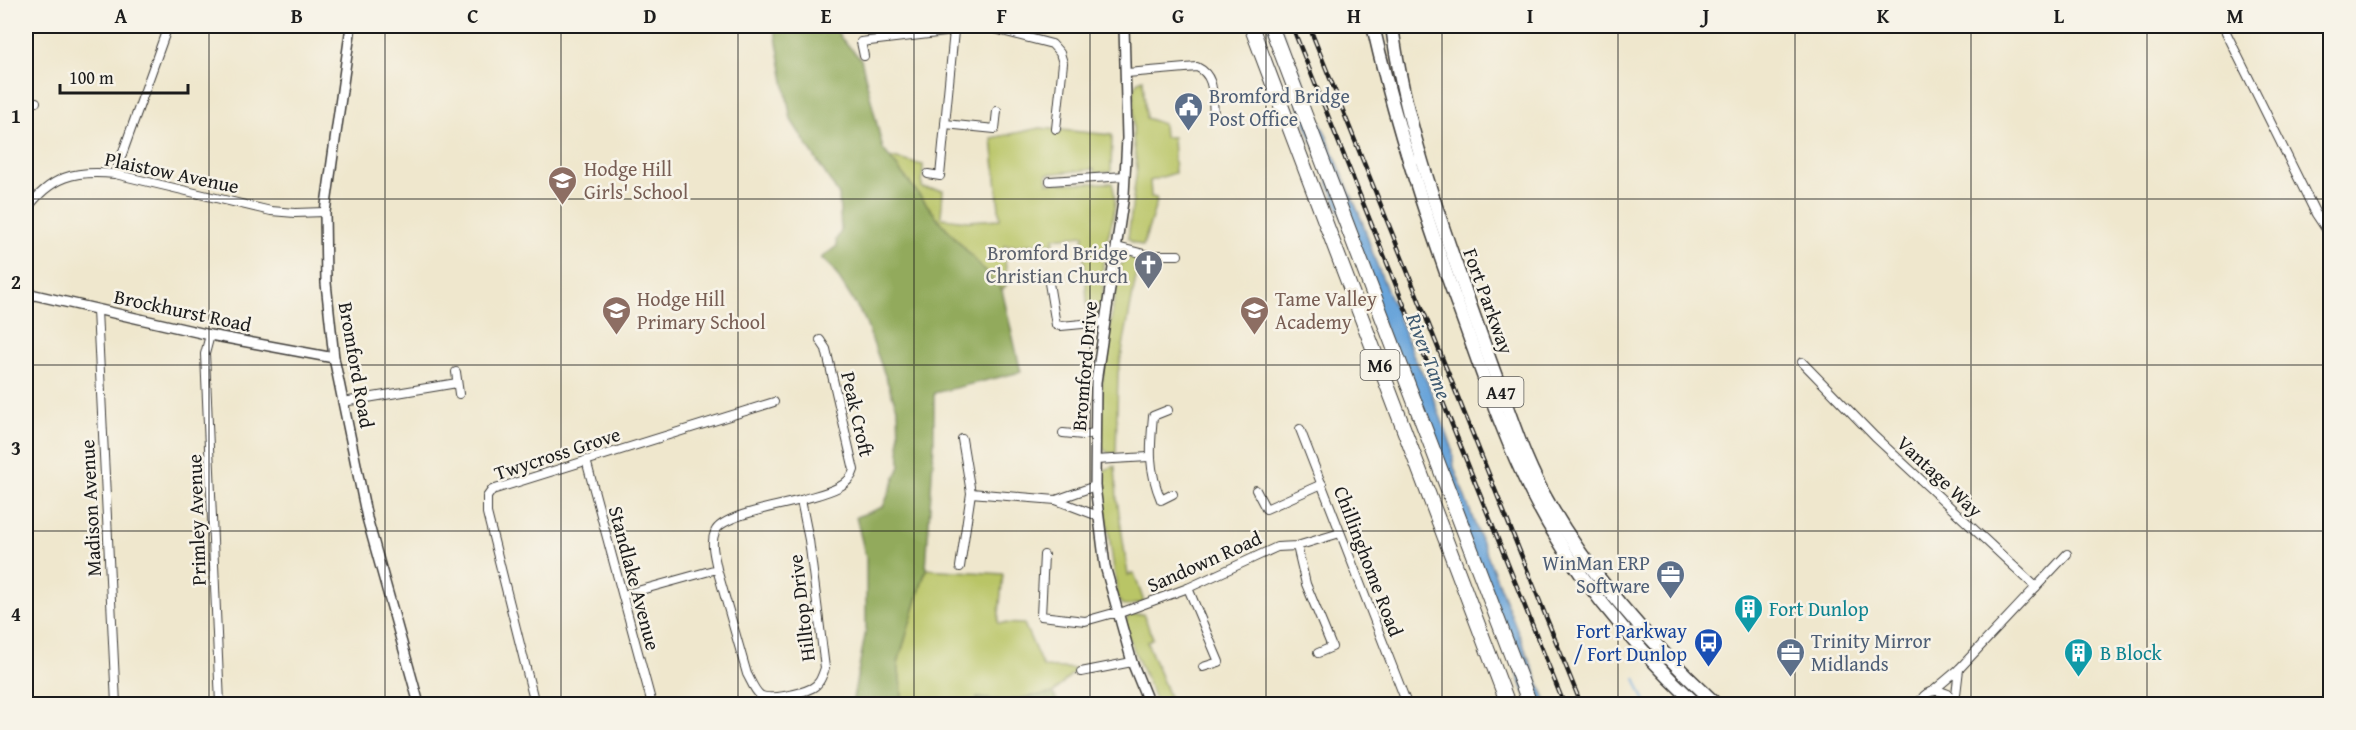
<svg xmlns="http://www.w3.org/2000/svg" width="2356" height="730" viewBox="0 0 2356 730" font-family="'Gentium Book Plus',serif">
<rect width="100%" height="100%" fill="#f7f3e8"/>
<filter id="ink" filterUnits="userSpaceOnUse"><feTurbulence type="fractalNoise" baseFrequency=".0167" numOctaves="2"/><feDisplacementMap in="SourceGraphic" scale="12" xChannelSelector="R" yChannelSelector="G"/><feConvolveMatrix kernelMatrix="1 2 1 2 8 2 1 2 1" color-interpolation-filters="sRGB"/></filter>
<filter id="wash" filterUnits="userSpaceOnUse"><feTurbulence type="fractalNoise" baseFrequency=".008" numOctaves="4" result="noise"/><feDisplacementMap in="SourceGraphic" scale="24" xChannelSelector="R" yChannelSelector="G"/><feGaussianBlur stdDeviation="1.35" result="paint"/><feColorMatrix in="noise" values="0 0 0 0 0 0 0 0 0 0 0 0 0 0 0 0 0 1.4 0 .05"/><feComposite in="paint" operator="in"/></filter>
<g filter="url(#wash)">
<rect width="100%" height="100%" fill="#efe7cd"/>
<g fill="#b9c566" stroke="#6a7041" stroke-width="1.5">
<path d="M1143 79 1146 118 1163 124 1164 137H1173L1175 173 1150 181 1151 197 1156 198 1157 201 1143 246 1132 242 1128 238 1137 168 1133 138 1134 88 1138 81Z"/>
<path d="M1040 128 1112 135 1111 172 1095 173 1094 169 1047 174 1048 183H1112C1122 214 1103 236 1103 265 1102 281 1104 295 1102 312L1088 318 1083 240 1084 235 1054 238V243L1004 246 1007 284 1002 290 939 220 889 157 923 165 922 188 943 190 941 216 942 218 968 221 1000 219 992 138Z"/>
<path d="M1140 256 1118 373 1116 453H1108L1101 447C1096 389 1111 327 1119 269 1124 258 1128 257 1140 256Z"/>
<path d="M1115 466 1117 499 1128 575 1134 573 1144 602 1127 606 1121 604 1118 598 1101 479 1102 471Z"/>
<path d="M926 569 1003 574 998 623 1024 624 1043 667 1077 669 1053 693 1005 701 978 698 976 704H903L898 663Z"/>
<path d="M1143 614 1153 638 1147 642 1172 704H1157L1125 629 1124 624 1129 615Z"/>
</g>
<g fill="#92aa5b" stroke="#57633c" stroke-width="1.5">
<path d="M774 26H833L842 39 861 59 883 149 939 220 1002 290 1021 372 934 393V443L926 569 898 663 903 704H852L866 630V558L856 517 883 507 900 466 898 411 864 318 833 269 821 258 837 246 836 240 841 231 839 195 791 120Z"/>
<path d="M1053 693 1059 704H976L977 698 1005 701Z"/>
</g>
<path fill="#6aa5da" stroke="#43607b" stroke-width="1.5" d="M1268 26H1280L1362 221 1375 260 1416 362 1426 379 1452 447 1454 467 1477 530 1547 704H1529Z"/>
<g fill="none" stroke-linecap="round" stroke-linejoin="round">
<path stroke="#6aa5da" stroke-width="2" d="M1635 678 1646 704"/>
</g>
</g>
<g filter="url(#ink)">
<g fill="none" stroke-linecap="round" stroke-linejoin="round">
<defs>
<g id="minor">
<path d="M983 26 1052 44 1060 53 1063 63 1056 129"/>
<path d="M2223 26 2316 214 2330 235"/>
<path d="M864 56 861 42 954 31"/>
<path d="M1127 73 1197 67C1216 76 1212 96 1214 114"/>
<path d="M26 101 36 102"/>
<path d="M945 124 995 129 997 111"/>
<path d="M115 174 168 26"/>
<path d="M928 174 940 176 954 31 959 26"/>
<path d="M1050 181 1125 176"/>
<path d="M26 210C51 176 74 170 115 174L271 211 295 213 325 212"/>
<path d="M1117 247 1148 255H1178"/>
<path d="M1048 277 1056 325 1061 326 1104 322"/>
<path d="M1039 278 1055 276"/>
<path d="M97 310 116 704"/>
<path d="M210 335 205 354 220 704"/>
<path d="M1802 362 1875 437 2036 587"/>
<path d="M456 372 459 394"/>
<path d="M343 402 457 383"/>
<path d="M1168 410 1153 416C1150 448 1148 469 1161 500L1173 494"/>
<path d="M1300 429 1407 704"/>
<path d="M1063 433 1083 435 1094 433"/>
<path d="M586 460 652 704"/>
<path d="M1095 460 1149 457"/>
<path d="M1256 490 1266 509 1322 484"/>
<path d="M971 493 1056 500 1098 516"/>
<path d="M801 500C818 494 849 490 854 470L826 349 820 340"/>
<path d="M1056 500 1095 486"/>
<path d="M1297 546 1306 584 1332 647 1318 653"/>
<path d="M1044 555 1041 616 1085 621 1110 614H1117L1188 588 1277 547 1297 546 1340 533"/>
<path d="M960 567 971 493 962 439"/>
<path d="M1188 588 1219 662 1203 667"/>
<path d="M623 595 717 569C715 558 710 543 715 532 721 515 783 505 801 500L809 540 825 668C822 676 820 684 812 688 802 693 770 701 760 695 754 690 751 681 747 674L717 569"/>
<path d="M1081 672 1132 662"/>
<path d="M1933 691 1959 669 2067 554"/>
<path d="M1955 703 1959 669"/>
<path d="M535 704 487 513V497L492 490 774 402"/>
<path d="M1919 704C1924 691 1935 688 1948 694L1954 704"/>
</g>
<g id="tertiary">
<path d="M351 26 325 212 326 283 334 358 367 518 419 704"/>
<path d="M1124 26 1127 138 1124 195 1096 382 1095 486 1105 566 1132 662 1149 704"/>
<path d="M26 293 210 335 334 358"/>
</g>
<g id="primary">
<path d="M1373 26C1394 118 1422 206 1454 295 1479 362 1500 430 1532 494 1573 575 1631 643 1696 704"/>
<path d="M1392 26C1403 112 1432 197 1461 279 1474 316 1487 353 1501 390 1513 424 1525 459 1542 491 1586 572 1649 642 1716 704"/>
</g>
<g id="motorway">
<path d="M1251 26 1508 704"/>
<path d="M1271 26 1530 704"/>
</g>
</defs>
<use href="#minor" stroke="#3c3a37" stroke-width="10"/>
<use href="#tertiary" stroke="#3c3a37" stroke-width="12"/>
<use href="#primary" stroke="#3c3a37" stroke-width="15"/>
<use href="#motorway" stroke="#3c3a37" stroke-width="16"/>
<use href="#minor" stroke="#fff" stroke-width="8"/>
<use href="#tertiary" stroke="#fff" stroke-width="9"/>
<use href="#primary" stroke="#fff" stroke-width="12"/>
<use href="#motorway" stroke="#fff" stroke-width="14"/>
<defs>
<g id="rail">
<path d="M1292 26 1564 704"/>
<path d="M1309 26 1581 704"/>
</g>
</defs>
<use href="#rail" stroke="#1c1c1c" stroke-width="4.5"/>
<use href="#rail" stroke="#f7f3e8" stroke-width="2" stroke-dasharray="7" stroke-linecap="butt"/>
</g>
</g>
<path fill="none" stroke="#1c1c1c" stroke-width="1.5" stroke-opacity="0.55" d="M209 26V704M385 26V704M561 26V704M738 26V704M914 26V704M1090 26V704M1266 26V704M1442 26V704M1618 26V704M1795 26V704M1971 26V704M2147 26V704M26 199H2330M26 365H2330M26 531H2330"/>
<defs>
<symbol id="civic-pin" viewBox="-11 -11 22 30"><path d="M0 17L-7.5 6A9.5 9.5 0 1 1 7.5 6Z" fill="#5c6f8a" stroke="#f7f3e8"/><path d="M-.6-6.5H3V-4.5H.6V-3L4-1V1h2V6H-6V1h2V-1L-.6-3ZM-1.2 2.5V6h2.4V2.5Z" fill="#fff"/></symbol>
<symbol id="school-pin" viewBox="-11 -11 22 30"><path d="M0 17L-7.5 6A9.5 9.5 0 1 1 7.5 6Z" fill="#8d6e63" stroke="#f7f3e8"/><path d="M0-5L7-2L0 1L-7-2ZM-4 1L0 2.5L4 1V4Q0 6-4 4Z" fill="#fff"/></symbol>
<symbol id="church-pin" viewBox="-11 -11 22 30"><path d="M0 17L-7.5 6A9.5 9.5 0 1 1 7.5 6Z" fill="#6b7280" stroke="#f7f3e8"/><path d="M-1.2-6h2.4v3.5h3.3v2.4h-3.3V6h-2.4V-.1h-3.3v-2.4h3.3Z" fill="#fff"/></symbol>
<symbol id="office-pin" viewBox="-11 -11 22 30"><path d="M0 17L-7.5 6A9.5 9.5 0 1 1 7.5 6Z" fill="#5c6f8a" stroke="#f7f3e8"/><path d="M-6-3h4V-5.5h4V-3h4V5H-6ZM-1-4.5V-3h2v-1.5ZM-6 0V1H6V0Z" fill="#fff"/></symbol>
<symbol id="building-pin" viewBox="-11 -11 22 30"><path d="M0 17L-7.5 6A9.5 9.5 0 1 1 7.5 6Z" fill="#0f9aa8" stroke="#f7f3e8"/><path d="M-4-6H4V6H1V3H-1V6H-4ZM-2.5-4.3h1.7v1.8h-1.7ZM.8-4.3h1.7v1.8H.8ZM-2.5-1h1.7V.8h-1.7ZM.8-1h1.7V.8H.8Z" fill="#fff"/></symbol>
<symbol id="bus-pin" viewBox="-11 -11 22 30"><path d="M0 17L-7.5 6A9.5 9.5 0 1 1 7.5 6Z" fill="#1a4fb4" stroke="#f7f3e8"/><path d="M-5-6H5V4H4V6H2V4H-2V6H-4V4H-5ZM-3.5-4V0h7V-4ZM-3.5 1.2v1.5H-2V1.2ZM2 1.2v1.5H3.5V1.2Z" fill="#fff"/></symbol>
</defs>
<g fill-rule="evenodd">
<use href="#civic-pin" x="1172" y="90" width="33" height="45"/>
<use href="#school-pin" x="546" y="164" width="33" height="45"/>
<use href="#church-pin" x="1132" y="248" width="33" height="45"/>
<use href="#school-pin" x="600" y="294" width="33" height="45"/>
<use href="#school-pin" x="1238" y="294" width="33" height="45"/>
<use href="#office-pin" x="1654" y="558" width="33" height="45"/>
<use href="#building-pin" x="1732" y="592" width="33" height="45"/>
<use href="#bus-pin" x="1692" y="626" width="33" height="45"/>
<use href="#office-pin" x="1774" y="636" width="33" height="45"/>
<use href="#building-pin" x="2062" y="636" width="33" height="45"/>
</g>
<g text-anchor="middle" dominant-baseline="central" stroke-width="5" stroke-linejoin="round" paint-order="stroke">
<g fill="#f7f3e8" stroke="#5e5c59" stroke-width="1.5">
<rect x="1360.5" y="350" width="39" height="30" rx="4.5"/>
<rect x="1478.5" y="377" width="45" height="30" rx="4.5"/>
</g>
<g font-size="18" font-weight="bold" fill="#1c1c1c">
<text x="1380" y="365">M6</text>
<text x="1501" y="392">A47</text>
</g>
<g font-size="20" fill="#4e5e75" stroke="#f7f3e8" text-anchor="start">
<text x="1209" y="95">Bromford Bridge<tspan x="1209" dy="23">Post Office</tspan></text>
<text x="1650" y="562" text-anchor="end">WinMan ERP<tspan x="1650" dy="23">Software</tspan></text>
<text x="1811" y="640">Trinity Mirror<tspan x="1811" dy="23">Midlands</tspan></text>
</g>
<g font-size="20" fill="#785e54" stroke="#f7f3e8" text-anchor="start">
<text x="584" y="168">Hodge Hill<tspan x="584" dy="23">Girls' School</tspan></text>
<text x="637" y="298">Hodge Hill<tspan x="637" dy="23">Primary School</tspan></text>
<text x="1275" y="298">Tame Valley<tspan x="1275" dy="23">Academy</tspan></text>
</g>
<g font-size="20" fill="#1c1c1c" stroke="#f7f3e8">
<text transform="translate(172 172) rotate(12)">Plaistow Avenue</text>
<text transform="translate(1489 301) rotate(70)">Fort Parkway</text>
<text transform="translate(183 310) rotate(12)">Brockhurst Road</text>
<text transform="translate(357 365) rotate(80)">Bromford Road</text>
<text transform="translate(1084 366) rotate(-85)">Bromford Drive</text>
<text transform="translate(858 414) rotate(77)">Peak Croft</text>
<text transform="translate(557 453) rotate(-18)">Twycross Grove</text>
<text transform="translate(1940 476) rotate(43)">Vantage Way</text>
<text transform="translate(90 508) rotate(-93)">Madison Avenue</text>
<text transform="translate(196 520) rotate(-92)">Primley Avenue</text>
<text transform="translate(1204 561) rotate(-24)">Sandown Road</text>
<text transform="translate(1369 561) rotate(69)">Chillinghome Road</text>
<text transform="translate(635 578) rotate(75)">Standlake Avenue</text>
<text transform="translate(801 608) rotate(-97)">Hilltop Drive</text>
</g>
<g font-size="20" fill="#5b616d" stroke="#f7f3e8" text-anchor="end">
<text x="1128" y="252">Bromford Bridge<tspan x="1128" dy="23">Christian Church</tspan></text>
</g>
<g font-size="20" fill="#0d838f" stroke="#f7f3e8" text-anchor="start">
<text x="1769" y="608">Fort Dunlop</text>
<text x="2100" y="652">B Block</text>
</g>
<g font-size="20" fill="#164399" stroke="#f7f3e8" text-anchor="end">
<text x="1687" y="630">Fort Parkway<tspan x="1687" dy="23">/ Fort Dunlop</tspan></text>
</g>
<g font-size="21" font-style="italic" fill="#3f5a71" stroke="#f7f3e8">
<text transform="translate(1429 356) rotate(69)">River Tame</text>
</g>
</g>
<rect width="2356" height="730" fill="none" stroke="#f7f3e8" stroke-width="66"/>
<path d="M60 84v9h128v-9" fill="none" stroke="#1c1c1c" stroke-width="3"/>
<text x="69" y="84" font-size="18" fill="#1c1c1c" stroke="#f7f3e8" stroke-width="4.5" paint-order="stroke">100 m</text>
<rect x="33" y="33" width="2290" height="664" fill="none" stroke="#1c1c1c" stroke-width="2"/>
<g font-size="20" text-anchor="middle" font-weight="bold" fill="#1c1c1c">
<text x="121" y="23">A</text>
<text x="297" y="23">B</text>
<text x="473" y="23">C</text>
<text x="650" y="23">D</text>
<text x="826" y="23">E</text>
<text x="1002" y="23">F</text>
<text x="1178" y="23">G</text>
<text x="1354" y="23">H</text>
<text x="1530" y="23">I</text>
<text x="1706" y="23">J</text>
<text x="1883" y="23">K</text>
<text x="2059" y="23">L</text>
<text x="2235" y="23">M</text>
<text x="16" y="123">1</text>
<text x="16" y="289">2</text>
<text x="16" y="455">3</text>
<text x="16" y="621">4</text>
</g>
</svg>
